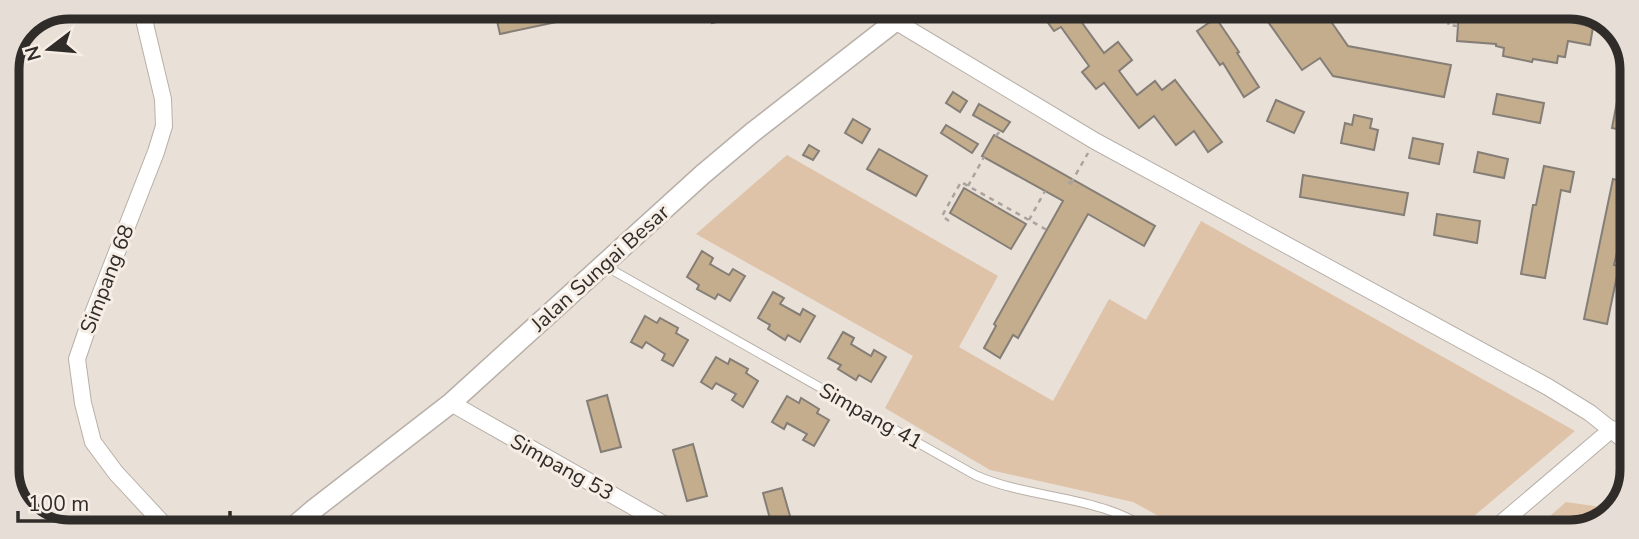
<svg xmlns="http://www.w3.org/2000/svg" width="1639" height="539" viewBox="0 0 1639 539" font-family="'Nunito Sans',sans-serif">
<rect width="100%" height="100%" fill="#e9e0d8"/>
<g fill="#dec3a8">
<path d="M787 155 998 276 959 347 1053 401 1109 299 1146 320 1201 221 1575 431 1455 532 1186 531 1133 502 990 470 885 408 913 356 696 234Z"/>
<path d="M1566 502 1615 509 1607 519 1570 532H1532Z"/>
</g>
<g fill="#c4ad8d" stroke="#847e76" stroke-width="2">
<path d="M494 8H563L566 20 500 34Z"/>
<path d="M709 8H755L756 13 712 23Z"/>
<path d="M1038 9H1072L1104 53 1118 42 1132 60 1119 71 1137 95 1155 81 1162 90 1175 80 1222 142 1208 152 1194 131 1176 145 1154 116 1139 128 1104 83 1096 89 1082 72 1089 66 1061 27 1054 31Z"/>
<path d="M1259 9 1323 10 1348 46 1451 65 1444 97 1333 76 1320 58 1302 70Z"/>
<path d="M1459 10H1569L1567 18 1572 19 1571 22 1593 27 1590 45 1568 41 1565 57 1558 56 1557 63 1533 59 1532 62 1503 56 1504 48 1496 46V44L1457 41Z"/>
<path d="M1216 18 1239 52 1237 53 1259 87 1244 97 1223 63 1220 65 1197 31Z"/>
<path d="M1619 91 1632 94 1631 132 1612 128Z"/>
<path d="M953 92 967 101 960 112 946 103Z"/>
<path d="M1497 94 1544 103 1540 123 1493 114Z"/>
<path d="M1276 100 1304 112 1294 133 1267 121Z"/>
<path d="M979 104 1010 122 1003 132 973 115Z"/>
<path d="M1354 115 1372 119 1370 128 1378 130 1374 150 1341 143 1345 123 1352 125Z"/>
<path d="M853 119 870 129 862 143 845 133Z"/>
<path d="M946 125 978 144 972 153 941 133Z"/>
<path d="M994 135 1155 226 1144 246 1088 214 1018 338 1013 335 1000 358 984 348 996 326 994 324 1063 201 982 156Z"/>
<path d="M1413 138 1443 144 1439 164 1409 158Z"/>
<path d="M809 145 819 151 813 160 803 155Z"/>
<path d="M879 149 927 176 916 196 867 169Z"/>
<path d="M1478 152 1508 159 1504 178 1474 172Z"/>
<path d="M1544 166 1574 172 1570 192 1561 190 1545 278 1521 274 1533 205H1536Z"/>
<path d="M1303 175 1408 193 1404 215 1300 197Z"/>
<path d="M1613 179 1631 183V233L1622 231 1614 265 1619 266 1607 324 1584 319Z"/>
<path d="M964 188 1026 224 1011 249 950 213Z"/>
<path d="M1437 214 1480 221 1477 243 1434 235Z"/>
<path d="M702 251 713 258 710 264 729 275 733 269 745 276 730 301 718 294 715 299 697 289 699 285 687 277Z"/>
<path d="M773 292 784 298 780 304 800 315 803 309 815 316 800 342 788 335 785 340 768 329 770 325 758 318Z"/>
<path d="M645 316 657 323 660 318 678 328 676 333 688 340 673 366 662 360 665 354 646 342 642 348 631 342Z"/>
<path d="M843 332 854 338 851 344 871 356 874 350 886 357 871 382 859 375 856 380 838 369 841 365 828 358Z"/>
<path d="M716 357 728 364 730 359 748 369 746 373 758 381 743 407 732 400 736 394 716 383 712 389 701 382Z"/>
<path d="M607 395 621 447 601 452 587 401Z"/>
<path d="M787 396 799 403 801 398 819 409 817 413 829 420 814 446 803 440 807 434 787 423 784 429 772 422Z"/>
<path d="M693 444 707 496 687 501 673 450Z"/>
<path d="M782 488 794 530H773L763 493Z"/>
</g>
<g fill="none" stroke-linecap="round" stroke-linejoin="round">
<defs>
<path id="service" d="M605 266 975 475C1018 494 1065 495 1108 510 1124 515 1138 523 1153 531"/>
<g id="minor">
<path d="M141 7 163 99 164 126 156 152 90 321 77 359 83 403 93 442 116 473 168 529"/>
<path d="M895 21 1095 141 1548 387 1590 413 1629 444"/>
<path d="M451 403 674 530"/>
<path d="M1491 532 1612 429"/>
</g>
<path id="tertiary" d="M291 529 313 510 451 403 702 175 753 132 911 9"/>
</defs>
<use href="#service" stroke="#b8b0a8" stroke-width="10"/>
<use href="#minor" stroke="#b8b0a8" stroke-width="18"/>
<use href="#tertiary" stroke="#b8b0a8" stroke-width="22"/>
<g stroke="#aba49e" stroke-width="2.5" stroke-dasharray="5 5" stroke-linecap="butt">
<path d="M1451 10 1448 25 1458 26"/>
<path d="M1163 13 1168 9"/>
<path d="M1559 16 1561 10"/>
<path d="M1582 24 1585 10"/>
<path d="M996 136 1000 131"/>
<path d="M1068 182 1078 187"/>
<path d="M1071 183 1088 153"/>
<path d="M968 186 984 157"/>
<path d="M1029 220 1045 191"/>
<path d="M949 221 942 216 961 182 1047 230"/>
<path d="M1630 337 1625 336 1630 310"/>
</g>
<use href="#service" stroke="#fff" stroke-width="8"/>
<use href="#minor" stroke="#fff" stroke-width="16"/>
<use href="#tertiary" stroke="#fff" stroke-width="19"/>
</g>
<g text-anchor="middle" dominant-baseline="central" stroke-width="6" stroke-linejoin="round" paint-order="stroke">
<g font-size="21" fill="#2f2c29" stroke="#f6ede5">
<text transform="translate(600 268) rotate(-42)">Jalan Sungai Besar</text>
<text transform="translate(107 279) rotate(-69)">Simpang 68</text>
<text transform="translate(871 416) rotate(29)">Simpang 41</text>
<text transform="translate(562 467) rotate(29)">Simpang 53</text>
</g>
</g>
<path d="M0 0H1639V539H0ZM69 19H1570A50 50 0 0 1 1620 69V470A50 50 0 0 1 1570 520H69A50 50 0 0 1 19 470V69A50 50 0 0 1 69 19Z" fill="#e6ded6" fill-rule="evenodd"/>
<path fill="none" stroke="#2f2c29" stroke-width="9" d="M69 19H1570A50 50 0 0 1 1620 69V470A50 50 0 0 1 1570 520H69A50 50 0 0 1 19 470V69A50 50 0 0 1 69 19Z"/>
<g transform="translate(49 49) rotate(254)" stroke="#f6ede5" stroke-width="5" paint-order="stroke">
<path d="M0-5L12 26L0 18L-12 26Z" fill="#2f2c29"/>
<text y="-10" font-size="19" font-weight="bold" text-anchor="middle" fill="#2f2c29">N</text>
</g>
<path d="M18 511v10h212v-10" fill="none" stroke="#2f2c29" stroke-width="3.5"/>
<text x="28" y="511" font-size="21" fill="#2f2c29" stroke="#f6ede5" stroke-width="5" paint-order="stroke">100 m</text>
</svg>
